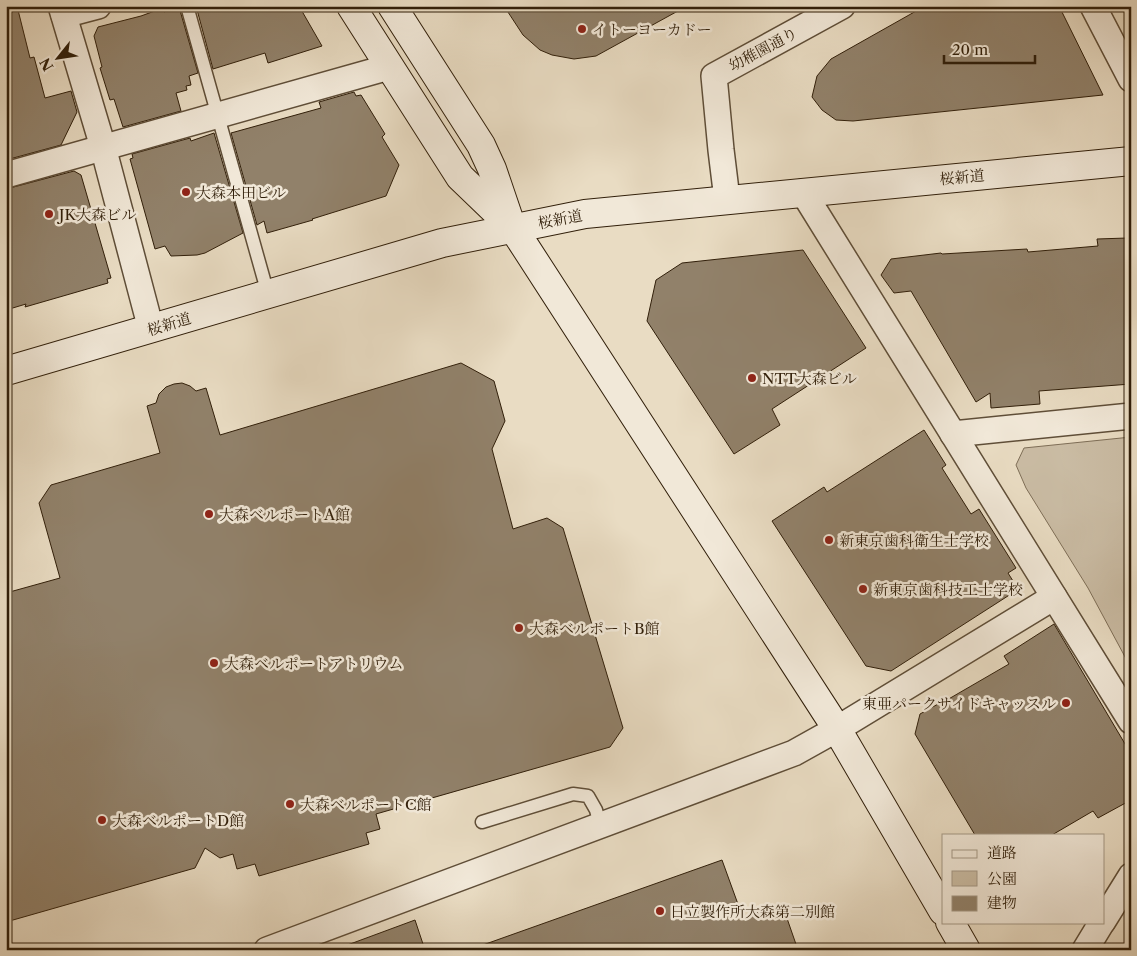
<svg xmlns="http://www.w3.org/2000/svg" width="1137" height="956" viewBox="0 0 1137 956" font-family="'Libre Caslon Text','Noto Serif JP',serif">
<rect width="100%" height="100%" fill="#e9dcc3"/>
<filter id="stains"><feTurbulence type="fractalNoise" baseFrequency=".004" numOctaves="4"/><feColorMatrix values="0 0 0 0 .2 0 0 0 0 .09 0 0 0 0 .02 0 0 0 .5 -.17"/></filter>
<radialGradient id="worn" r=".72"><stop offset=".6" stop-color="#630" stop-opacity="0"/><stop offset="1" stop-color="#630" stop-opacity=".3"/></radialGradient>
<path fill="#cabca4" stroke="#7e6e57" d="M1131 437V668L1088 588 1026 488 1016 465 1024 448Z"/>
<g fill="#91816a" stroke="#311f0a">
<path d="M6 6H17L30 58 34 57 45 98 71 91 77 112 61 145 6 160Z"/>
<path d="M196 6H299L322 46 268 63 265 53 213 69Z"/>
<path d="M504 6H687L596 56 574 59 552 55 540 50 523 35Z"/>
<path d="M925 6H1059L1103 95 853 121 836 120 822 110 812 97 817 76 831 59Z"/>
<path d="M179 7 198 73 189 76 191 85 186 86 187 90 176 93 181 111 123 127 114 99 110 100 100 68 102 67 94 36 98 27 141 16 163 8 164 12Z"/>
<path d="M354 92 356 96 361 95 385 134 382 137 399 165 386 196 312 219 313 220 267 233 264 221 257 225 231 133 321 108 319 102Z"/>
<path d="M214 133 243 233 205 253 197 255 171 256 165 246 155 249 130 159 133 158 132 154 190 138 191 141Z"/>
<path d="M74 171 81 175 111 278 107 279 108 283 25 307 26 304 6 310V189Z"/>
<path d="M1127 238 1131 308V384L1039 391 1040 404 991 408 990 393 976 402 911 291 894 293 881 275 891 259 941 253 942 254 1027 249 1028 252 1098 246 1097 239Z"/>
<path d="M803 250 866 348 772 409 780 425 734 454 647 321 656 280 682 263Z"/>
<path d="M461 363 494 381 505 421 492 449 513 529 547 518 563 528 623 728 610 747 376 814 380 829 366 833 369 844 259 876 255 864 237 869 233 854 220 858 205 848 195 868 6 922V593L60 578 39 503 51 485 160 453 147 406 156 403 159 394 166 387 174 384 182 383 190 386 196 391 206 388 220 435Z"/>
<path d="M924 430 946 465 942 468 971 514 979 509 1016 568 1008 573 1013 581 1006 586 1011 594 891 671 866 666 772 521 824 487 827 492Z"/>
<path d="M1054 624 1131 754V800L1098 818 1093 811 1052 835H975L915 734 920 714 940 703V704L1009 664 1004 656Z"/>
<path d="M722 860 743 918 782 904 798 950H480V946Z"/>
<path d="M415 920 425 950H342V947Z"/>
</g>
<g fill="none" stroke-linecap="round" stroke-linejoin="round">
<defs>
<g id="lane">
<path d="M187 6 268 294"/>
<path d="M482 822 573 794 588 796 596 810 600 825"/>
</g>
<g id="street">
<path d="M61 6 103 147 151 329"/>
<path d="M1093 6 1131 79"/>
<path d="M64 15 98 6"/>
<path d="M6 175 389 67"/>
<path d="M803 192 1131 721"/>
<path d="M727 199 721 150 714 76 842 6"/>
<path d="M953 434 1131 416"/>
<path d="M1103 921 1131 876"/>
<path d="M267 950 794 753 837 729 1054 597"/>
<path d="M1085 950 1102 922"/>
</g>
<g id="secondary">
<path d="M351 6 460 177 513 228 837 729 943 911"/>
<path d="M392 6 481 145 492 169 510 222"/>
<path d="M6 371 442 243 585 214 1131 161"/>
<path d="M950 922 966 950"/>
</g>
</defs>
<use href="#lane" stroke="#5f4e38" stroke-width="15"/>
<use href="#street" stroke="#5f4e38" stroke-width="28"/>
<use href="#secondary" stroke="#311f0a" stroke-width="30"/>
<use href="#lane" stroke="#f1e8d8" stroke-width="12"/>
<use href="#street" stroke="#f1e8d8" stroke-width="25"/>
<use href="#secondary" stroke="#f1e8d8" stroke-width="28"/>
</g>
<g fill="#8f2418" stroke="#f1e8d8" stroke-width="2">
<circle cx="582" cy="29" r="5"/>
<circle cx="186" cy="192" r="5"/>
<circle cx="49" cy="214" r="5"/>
<circle cx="752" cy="378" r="5"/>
<circle cx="209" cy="514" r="5"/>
<circle cx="829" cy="540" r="5"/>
<circle cx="863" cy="589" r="5"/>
<circle cx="519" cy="628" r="5"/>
<circle cx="214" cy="663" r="5"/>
<circle cx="1066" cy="703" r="5"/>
<circle cx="290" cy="804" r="5"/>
<circle cx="102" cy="820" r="5"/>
<circle cx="660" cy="911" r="5"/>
</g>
<g text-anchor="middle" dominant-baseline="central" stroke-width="5" stroke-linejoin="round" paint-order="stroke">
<g font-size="15" fill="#311f0a" stroke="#f1e8d8" text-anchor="start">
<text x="592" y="29">イトーヨーカドー</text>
<text x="196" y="192">大森本田ビル</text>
<text x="59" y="214">JK大森ビル</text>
<text x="762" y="378">NTT大森ビル</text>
<text x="219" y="514">大森ベルポートA館</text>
<text x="839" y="540">新東京歯科衛生士学校</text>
<text x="873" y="589">新東京歯科技工士学校</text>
<text x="529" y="628">大森ベルポートB館</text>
<text x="224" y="663">大森ベルポートアトリウム</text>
<text x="1056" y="703" text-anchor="end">東亜パークサイドキャッスル</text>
<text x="300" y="804">大森ベルポートC館</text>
<text x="112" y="820">大森ベルポートD館</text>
<text x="670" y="911">日立製作所大森第二別館</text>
</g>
<g font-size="15" fill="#311f0a" stroke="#f1e8d8">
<text transform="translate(763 49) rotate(-28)">幼稚園通り</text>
<text transform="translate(962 177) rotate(-5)">桜新道</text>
<text transform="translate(560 219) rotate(-11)">桜新道</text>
<text transform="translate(169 324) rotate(-17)">桜新道</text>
</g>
</g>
<rect width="1137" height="956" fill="none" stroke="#e9dcc3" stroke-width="25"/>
<rect x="8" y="8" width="1122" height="941" fill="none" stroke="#311f0a" stroke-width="2.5"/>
<rect x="12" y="12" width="1112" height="931" fill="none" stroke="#311f0a"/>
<rect x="942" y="834" width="162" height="90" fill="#f1e8d8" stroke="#a49886"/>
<rect x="952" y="850" width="25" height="8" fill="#f1e8d8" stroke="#a49886"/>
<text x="987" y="858" font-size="15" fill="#311f0a">道路</text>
<rect x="952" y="871" width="25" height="15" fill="#cabca4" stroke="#a49886"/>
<text x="987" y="884" font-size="15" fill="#311f0a">公園</text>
<rect x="952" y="896" width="25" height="15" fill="#91816a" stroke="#a49886"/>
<text x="987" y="908" font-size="15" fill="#311f0a">建物</text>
<g transform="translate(58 58) rotate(240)" stroke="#f1e8d8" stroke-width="4" paint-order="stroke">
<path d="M0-4L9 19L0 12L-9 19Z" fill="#311f0a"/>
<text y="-8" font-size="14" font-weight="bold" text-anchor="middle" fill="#311f0a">N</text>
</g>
<path d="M944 55v8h91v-8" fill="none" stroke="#311f0a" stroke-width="2.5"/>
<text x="952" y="55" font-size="15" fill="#311f0a" stroke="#f1e8d8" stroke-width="4" paint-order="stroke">20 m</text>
<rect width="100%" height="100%" filter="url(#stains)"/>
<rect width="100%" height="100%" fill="url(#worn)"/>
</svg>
